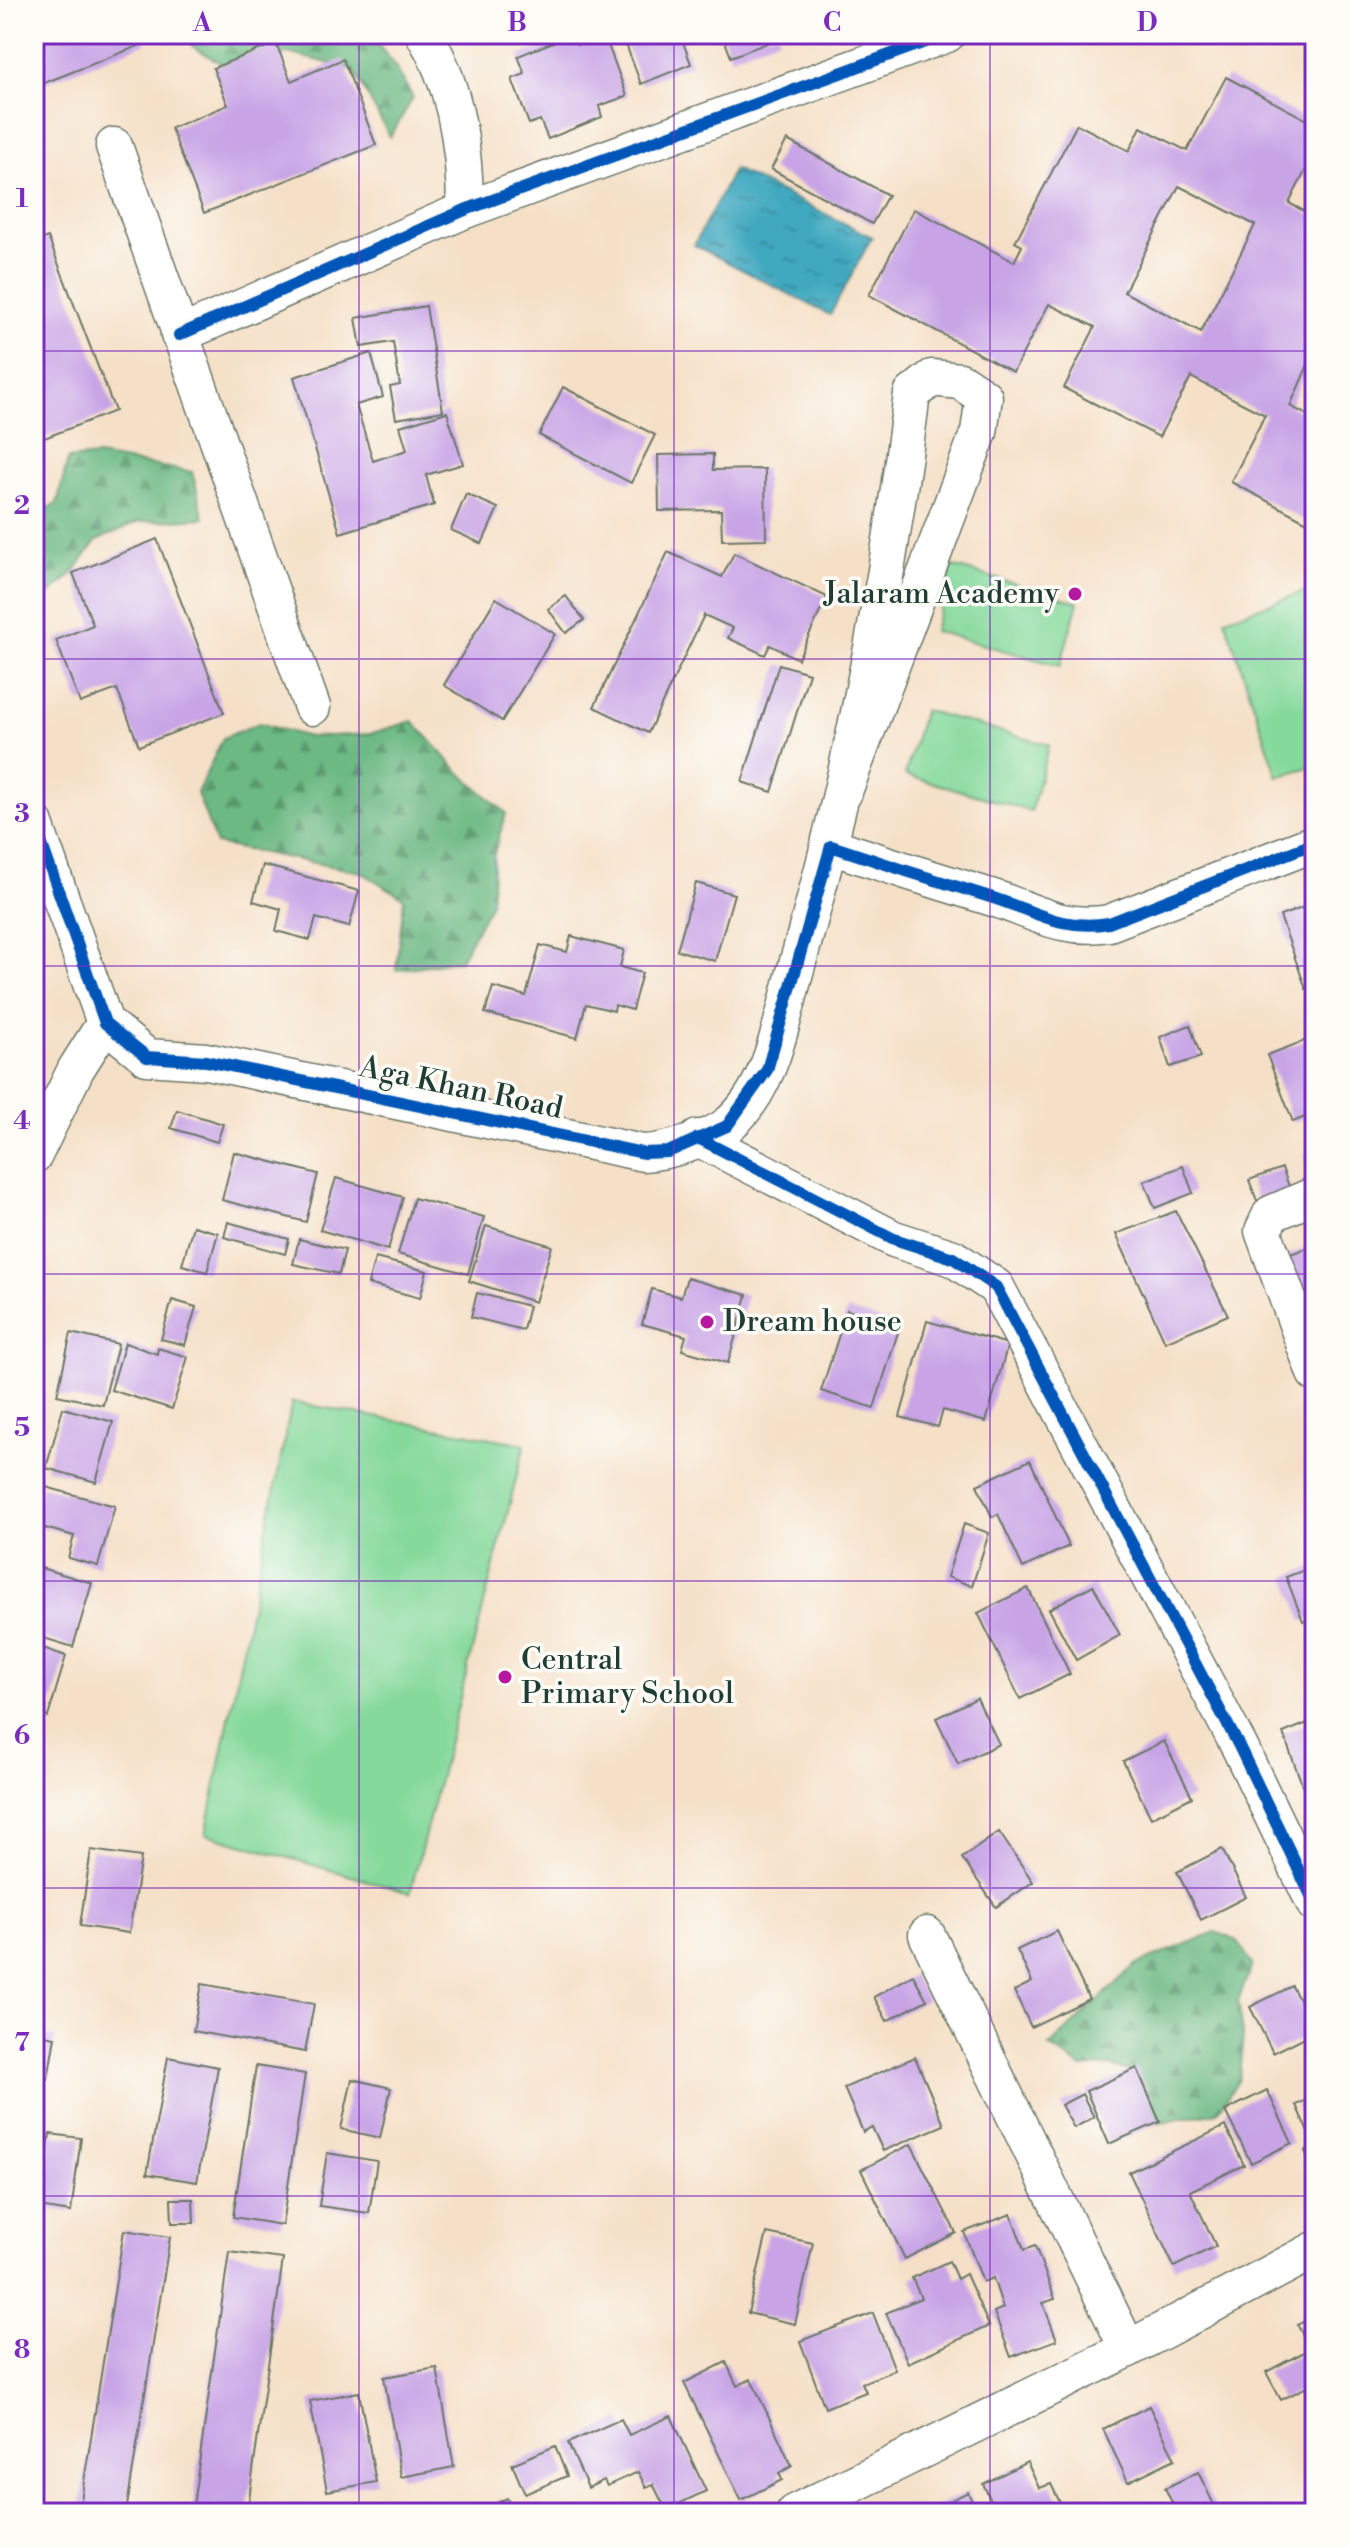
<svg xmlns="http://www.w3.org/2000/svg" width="1349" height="2547" viewBox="0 0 1349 2547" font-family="'Libre Bodoni',serif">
<defs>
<pattern id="forest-firs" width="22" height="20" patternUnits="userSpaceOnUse" patternTransform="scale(2)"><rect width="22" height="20" fill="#6cb983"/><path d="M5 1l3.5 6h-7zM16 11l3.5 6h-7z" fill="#58986c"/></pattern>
<pattern id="water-ripples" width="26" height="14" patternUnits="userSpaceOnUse" patternTransform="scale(2)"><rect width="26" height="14" fill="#40a9c0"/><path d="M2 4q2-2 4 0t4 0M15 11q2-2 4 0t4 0" fill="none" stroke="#358b9d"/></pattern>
</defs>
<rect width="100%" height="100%" fill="#fdfcf7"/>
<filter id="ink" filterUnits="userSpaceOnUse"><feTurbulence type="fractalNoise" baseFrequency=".0125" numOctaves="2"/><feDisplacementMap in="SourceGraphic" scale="16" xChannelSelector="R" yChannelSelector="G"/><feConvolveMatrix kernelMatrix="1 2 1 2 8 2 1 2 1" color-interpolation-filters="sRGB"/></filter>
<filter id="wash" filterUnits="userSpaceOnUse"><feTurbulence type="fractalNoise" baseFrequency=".006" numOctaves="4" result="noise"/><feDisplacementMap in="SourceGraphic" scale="32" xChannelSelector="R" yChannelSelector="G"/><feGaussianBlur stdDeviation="1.8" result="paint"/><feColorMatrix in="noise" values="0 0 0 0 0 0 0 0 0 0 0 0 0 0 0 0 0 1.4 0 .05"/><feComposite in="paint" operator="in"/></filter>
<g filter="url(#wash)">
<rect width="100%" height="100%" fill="#f5e0c7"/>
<g fill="url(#forest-firs)" stroke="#467b5c" stroke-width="2">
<path d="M186 34H369L394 64 413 98 390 137 353 69 287 53 250 80 192 46Z"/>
<path d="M97 456 192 472 204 518 138 522 96 541 73 573 34 608V514L57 504 68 459Z"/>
<path d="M413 721 458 771 506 813 494 853 491 903 460 960 396 970 404 898 361 872 216 844 197 793 223 738 259 723 309 737 369 734Z"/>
<path d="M1215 1932 1238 1941 1252 1965 1238 2001 1243 2034 1239 2079 1218 2112 1152 2124 1138 2075 1112 2065 1083 2068 1049 2047 1135 1965Z"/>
</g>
<g fill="#85d99b" stroke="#528b68" stroke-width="2">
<path d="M952 566 1078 602 1060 666 934 631Z"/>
<path d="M1315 588V765L1278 777 1225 619Z"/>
<path d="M924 710 1049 745 1031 811 905 775Z"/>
<path d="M292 1402 525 1444 410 1893 206 1834Z"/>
</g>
<path fill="url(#water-ripples)" stroke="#30737a" stroke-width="2" d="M734 169 872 237 830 315 694 245Z"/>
<g id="blocks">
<g fill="#c8a4e6" fill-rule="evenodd">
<path d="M34 34H142L146 43 34 87Z"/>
<path d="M573 34 577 45 604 34 627 96 599 106 602 117 548 139 540 120 529 124 512 79 525 74 518 56Z"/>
<path d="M622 34H680L691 64 641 84Z"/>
<path d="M722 34H778L780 38 731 57Z"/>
<path d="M276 43 291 81 343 59 376 145 204 213 171 128 228 105 213 68Z"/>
<path d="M1226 77 1315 124V152L1289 203 1315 217V349L1290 406 1315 419V526L1231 482 1265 415 1191 377 1159 437 1064 388 1095 327 1049 304 1013 372 869 295 914 209 1014 262 1022 246 1015 242 1077 124 1129 151 1141 127 1187 151ZM1179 186 1255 225 1201 332 1124 292Z"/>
<path d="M787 140 888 195 872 224 771 169Z"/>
<path d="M48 237 115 411 34 442V242Z"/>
<path d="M426 306 443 411 396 419 390 387 400 385 393 342 361 347 356 318Z"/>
<path d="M371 353 383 397 356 405 373 461 407 450 400 426 447 412 463 464 426 475 434 505 340 533 294 377Z"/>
<path d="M563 387 655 435 631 483 539 435Z"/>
<path d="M713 454V470L765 469 766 539 722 540 721 510 659 511 658 455Z"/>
<path d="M466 494 498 508 482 544 451 530Z"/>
<path d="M157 539 224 713 139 746 117 689 80 703 56 640 93 625 73 573Z"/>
<path d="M668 552 722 577 734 553 827 597 798 659 770 645 765 655 728 638 733 628 704 615 648 733 594 707Z"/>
<path d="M566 596 584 620 566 633 548 609Z"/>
<path d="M496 598 555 634 502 721 444 685Z"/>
<path d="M779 664 809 673 772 792 742 782Z"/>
<path d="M263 865 359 891 349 927 316 918 310 940 276 931 281 909 253 901Z"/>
<path d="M696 883 734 894 715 961 677 950Z"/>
<path d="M1315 903V986L1306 989 1280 916Z"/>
<path d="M571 936 624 950 620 967 642 973 632 1010 615 1005 614 1011 586 1004 577 1038 485 1013 493 987 526 996 540 945 567 952Z"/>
<path d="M1190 1025 1201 1057 1170 1067 1160 1037Z"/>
<path d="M1315 1037V1113L1293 1122 1267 1055Z"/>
<path d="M177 1110 223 1124 217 1142 171 1128Z"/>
<path d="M1315 1150V1180L1304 1155Z"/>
<path d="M234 1152 318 1174 306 1222 222 1200Z"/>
<path d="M1183 1166 1193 1193 1155 1208 1144 1181Z"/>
<path d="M1282 1168 1294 1199 1261 1211 1249 1180Z"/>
<path d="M336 1178 403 1197 388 1250 320 1230Z"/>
<path d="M414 1198 484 1217 468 1274 398 1254Z"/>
<path d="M1176 1211 1228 1315 1165 1342 1116 1234Z"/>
<path d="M228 1222 289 1239 285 1254 224 1237Z"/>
<path d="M193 1226 218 1233 207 1272 182 1265Z"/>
<path d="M486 1226 552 1246 535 1302 469 1281Z"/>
<path d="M299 1239 345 1250 339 1274 293 1264Z"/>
<path d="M1315 1245V1336L1285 1256Z"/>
<path d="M375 1258 427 1271 420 1298 368 1284Z"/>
<path d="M687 1278 747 1295 728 1363 682 1350 686 1336 642 1324 652 1289 681 1297Z"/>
<path d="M477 1293 529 1306 523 1330 471 1317Z"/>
<path d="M172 1300 196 1307 185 1345 161 1339Z"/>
<path d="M847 1310 900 1326 874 1408 821 1391Z"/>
<path d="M927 1321 1008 1344 986 1422 943 1410 938 1427 900 1417Z"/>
<path d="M71 1333 118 1344 103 1405 57 1395Z"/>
<path d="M125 1343 157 1354 158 1348 188 1357 172 1409 111 1390Z"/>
<path d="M63 1408 113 1422 96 1482 46 1468Z"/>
<path d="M1030 1460 1069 1546 1023 1568 998 1514 992 1517 977 1485Z"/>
<path d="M42 1486 115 1506 98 1566 68 1558 74 1536 34 1525Z"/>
<path d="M964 1524 989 1533 972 1586 947 1577Z"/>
<path d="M34 1566 92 1583 73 1647 34 1635Z"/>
<path d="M1315 1566V1617L1303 1621 1286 1577Z"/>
<path d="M1093 1585 1120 1635 1076 1660 1049 1609Z"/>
<path d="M1028 1588 1070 1674 1020 1699 978 1613Z"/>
<path d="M34 1645 66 1656 48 1717 34 1713Z"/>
<path d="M977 1698 999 1744 958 1764 936 1718Z"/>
<path d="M1315 1720V1819L1283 1733Z"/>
<path d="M1164 1741 1192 1797 1151 1818 1123 1761Z"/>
<path d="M999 1832 1033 1882 996 1907 962 1858Z"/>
<path d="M1222 1849 1246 1897 1201 1920 1177 1872Z"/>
<path d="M91 1850 141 1857 129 1933 80 1926Z"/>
<path d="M1057 1931 1089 1999 1031 2027 1014 1991 1032 1982 1017 1950Z"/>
<path d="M913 1975 927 2000 887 2021 874 1997Z"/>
<path d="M202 1984 314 2004 305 2052 193 2031Z"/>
<path d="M1292 1986 1315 2032 1273 2053 1250 2007Z"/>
<path d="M34 2033 55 2037 48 2079 34 2077Z"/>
<path d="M168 2057 218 2067 197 2182 147 2174Z"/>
<path d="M915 2057 944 2125 883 2151 872 2127 863 2132 844 2088Z"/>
<path d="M256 2066 305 2074 282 2225 233 2217Z"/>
<path d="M1137 2068 1160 2122 1109 2144 1086 2091Z"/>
<path d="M352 2079 391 2088 380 2138 341 2129Z"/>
<path d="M1267 2090 1292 2143 1251 2163 1225 2111Z"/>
<path d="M1082 2094 1094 2117 1074 2128 1061 2105Z"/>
<path d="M1315 2096V2175L1305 2151 1314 2146 1296 2105Z"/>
<path d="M1225 2126 1244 2165 1190 2191 1216 2246 1174 2267 1129 2172Z"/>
<path d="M50 2134 81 2138 71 2212 39 2207Z"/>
<path d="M911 2144 956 2233 905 2259 861 2170Z"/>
<path d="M327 2153 377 2161 369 2213 319 2206Z"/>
<path d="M171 2199H193L194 2223H172Z"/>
<path d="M1011 2214 1024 2250 1035 2246 1055 2299 1043 2303 1057 2340 1011 2357 994 2312 1003 2308 993 2278 983 2282 964 2232Z"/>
<path d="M124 2230 170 2237 126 2513H79Z"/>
<path d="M767 2233 813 2243 795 2324 748 2313Z"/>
<path d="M229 2252 283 2259 247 2513H192Z"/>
<path d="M949 2261 957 2279 966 2274 989 2326 908 2363 886 2313 921 2298 912 2278Z"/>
<path d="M873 2313 895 2370 862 2383 866 2392 825 2408 800 2341Z"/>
<path d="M1315 2315V2383L1281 2400 1266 2372 1310 2349 1297 2324Z"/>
<path d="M726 2362 737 2386 751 2379 792 2466 779 2473 782 2480 741 2500 684 2383Z"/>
<path d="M437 2368 454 2467 401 2477 384 2377Z"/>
<path d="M359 2392 376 2482 327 2491 310 2401Z"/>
<path d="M1149 2406 1175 2459 1128 2482 1103 2429Z"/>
<path d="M671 2416 706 2491 666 2510 653 2484 646 2487 638 2472 607 2486 604 2480 588 2488 568 2443 621 2419 629 2435Z"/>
<path d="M555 2446 567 2476 525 2494 512 2464Z"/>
<path d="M1027 2462 1039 2488 1051 2484 1065 2513H997L983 2484Z"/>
<path d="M1198 2472 1218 2513H1177L1165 2488Z"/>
<path d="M968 2492 977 2513H931L930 2510Z"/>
<path d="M507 2498 514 2513H476Z"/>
</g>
</g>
</g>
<g filter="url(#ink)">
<use href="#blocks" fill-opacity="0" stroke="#6a7667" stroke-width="2"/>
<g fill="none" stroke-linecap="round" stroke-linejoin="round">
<defs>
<g id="minor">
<path d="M424 34C456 86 465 149 465 210"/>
<path d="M114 146 312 707"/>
<path d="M179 335 465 210 947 34"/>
<path d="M34 822 105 1023 147 1057 206 1061 643 1153C666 1152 709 1140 728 1125 773 1088 782 1017 797 965 850 779 888 586 912 394L932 378 960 381 984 397 979 432 843 794"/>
<path d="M831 846C884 864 937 881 990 897 1035 911 1061 931 1109 923L1315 843"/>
<path d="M698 1138 894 1239 953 1258 996 1287 1239 1746 1315 1904"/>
<path d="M34 1155 76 1069 105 1023"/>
<path d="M1315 1195 1271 1214 1263 1231 1315 1373"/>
<path d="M927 1935 1128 2349"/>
<path d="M794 2513 1128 2349 1315 2250"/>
</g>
</defs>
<use href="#minor" stroke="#6a7667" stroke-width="39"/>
<use href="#minor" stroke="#fff" stroke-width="36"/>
<defs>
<g id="cycleway">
<path d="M179 335 465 210 947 34"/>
<path d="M34 822 105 1023 147 1057 206 1061 643 1153 668 1152 727 1126 767 1070 831 846C884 864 937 881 990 897 1035 911 1061 931 1109 923L1315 843"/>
<path d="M698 1138 894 1239 953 1258 996 1287 1239 1746 1315 1904"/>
</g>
</defs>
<use href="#cycleway" stroke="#fdfcf7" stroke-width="17"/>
<use href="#cycleway" stroke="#0057b8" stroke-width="12"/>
</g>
</g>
<path fill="none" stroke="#7b2cbf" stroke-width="2" stroke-opacity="0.55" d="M359 34V2513M674 34V2513M990 34V2513M34 351H1315M34 659H1315M34 966H1315M34 1274H1315M34 1581H1315M34 1888H1315M34 2196H1315"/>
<g fill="#b5179e" stroke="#fdfcf7" stroke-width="3">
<circle cx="1075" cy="594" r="8"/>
<circle cx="707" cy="1322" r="8"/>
<circle cx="505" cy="1677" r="8"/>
</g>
<g text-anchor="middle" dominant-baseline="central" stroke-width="7" stroke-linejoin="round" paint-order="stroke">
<g font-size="30" fill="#1f3d34" stroke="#fdfcf7" text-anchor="start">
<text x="1059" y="594" text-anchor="end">Jalaram Academy</text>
<text x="723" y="1322">Dream house</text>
<text x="521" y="1660">Central<tspan x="521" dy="34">Primary School</tspan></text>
</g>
<g font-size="30" fill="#1f3d34" stroke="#fdfcf7">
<text transform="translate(461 1088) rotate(12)">Aga Khan Road</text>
</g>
</g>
<rect width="1349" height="2547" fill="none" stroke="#fdfcf7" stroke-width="88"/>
<rect x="44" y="44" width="1261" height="2459" fill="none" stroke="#7b2cbf" stroke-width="3"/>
<g font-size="26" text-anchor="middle" font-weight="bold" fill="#7b2cbf">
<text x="202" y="31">A</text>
<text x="517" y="31">B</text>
<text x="832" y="31">C</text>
<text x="1147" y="31">D</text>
<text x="22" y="207">1</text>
<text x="22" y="514">2</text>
<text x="22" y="822">3</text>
<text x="22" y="1129">4</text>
<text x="22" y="1436">5</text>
<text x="22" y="1744">6</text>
<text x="22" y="2051">7</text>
<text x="22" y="2358">8</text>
</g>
</svg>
